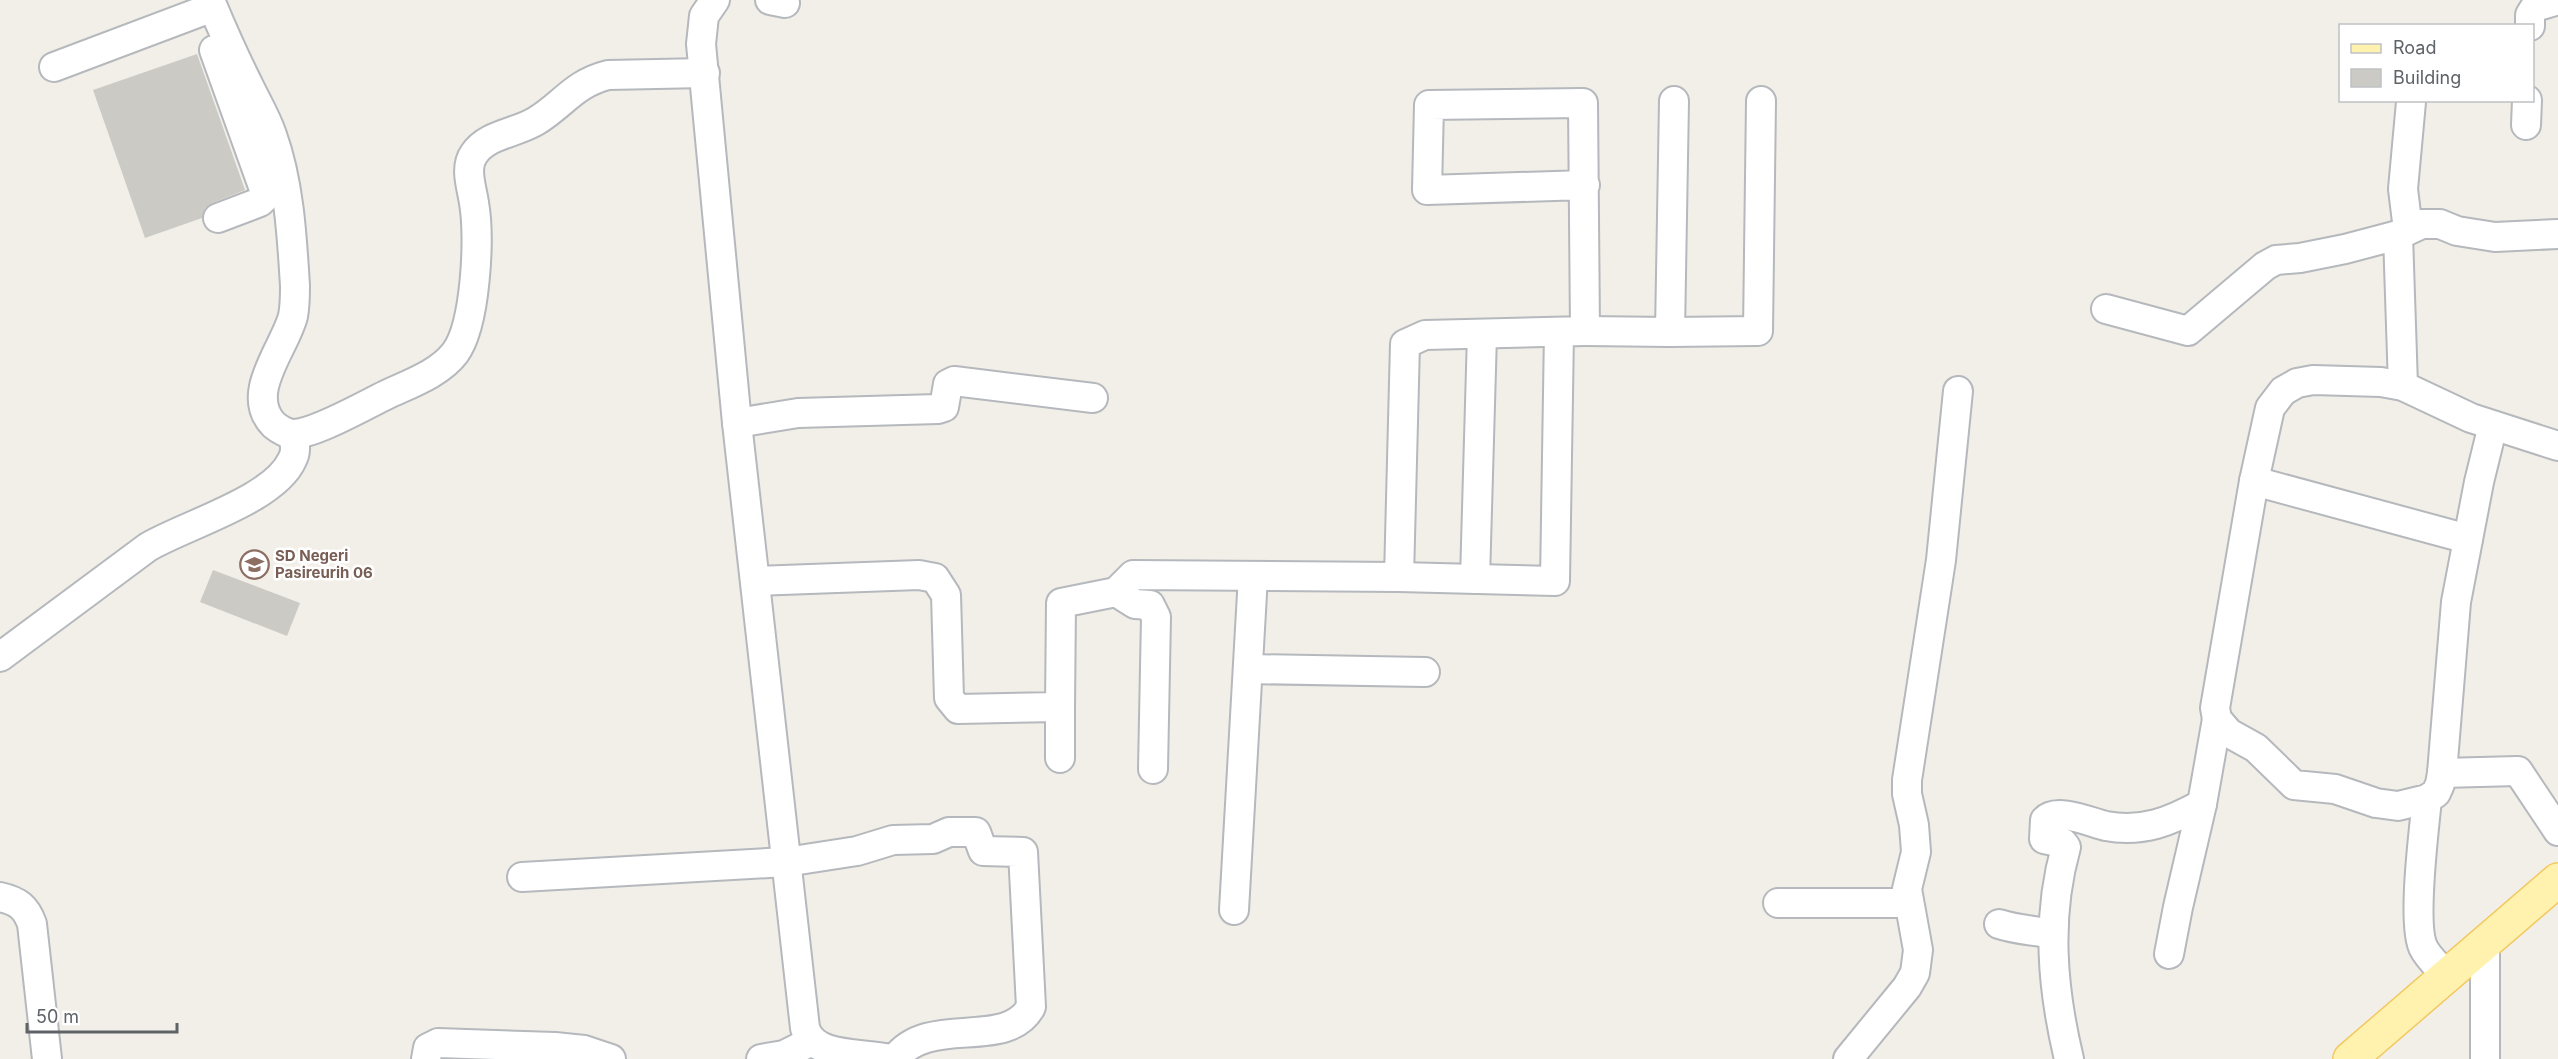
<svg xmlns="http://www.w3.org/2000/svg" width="2558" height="1059" viewBox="0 0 2558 1059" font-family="Inter,sans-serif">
<rect width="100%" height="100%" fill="#f1efe8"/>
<g fill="#cccac5">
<path d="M197 54 245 190 212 203 205 208 202 218 145 238 93 90Z"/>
<path d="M213 570 300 603 287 636 200 602Z"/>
</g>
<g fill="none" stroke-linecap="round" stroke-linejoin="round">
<defs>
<g id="minor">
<path d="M210 0C222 29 234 56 248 84 256 101 266 117 272 135 289 182 292 236 295 286 295 296 295 306 293 316 285 348 243 394 274 425 279 429 286 433 292 434 313 435 365 405 386 395 409 384 439 374 455 353 476 325 480 237 474 203 472 188 464 168 474 154 487 134 517 133 536 121 564 104 573 84 608 75L705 73"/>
<path d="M715 0 704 16 701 44 737 423 805 1028C814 1059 862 1052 891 1059"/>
<path d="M770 0 785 3"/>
<path d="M2530 26V15L2535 7 2558 0"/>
<path d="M214 50 265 192 264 198 260 202 218 218"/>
<path d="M54 67 200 12"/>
<path d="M2526 125 2527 100"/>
<path d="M2408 230 2403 189 2411 102"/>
<path d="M2398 235 2403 386"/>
<path d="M2106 309 2188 331 2265 266 2276 260 2300 258 2345 249 2398 235 2422 224H2440L2457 231 2495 237 2558 234"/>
<path d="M1585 331 1670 332 1674 101"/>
<path d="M1670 332 1758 331 1761 101"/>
<path d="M737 423 798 413 938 409 944 407 948 384 954 381 1093 398"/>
<path d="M2493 425 2479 482 2456 602 2442 773 2440 784 2436 793 2427 799 2398 806 2376 803 2335 789 2294 785 2256 748 2229 733 2217 719 2215 708 2254 481 2270 408 2283 391 2297 383 2313 380 2381 382 2403 386 2471 418 2558 446"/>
<path d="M2254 481 2468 539"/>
<path d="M1399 577 1555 581 1559 332"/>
<path d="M1475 579 1482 334"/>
<path d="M755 581 919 575 935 578 946 595 949 698 958 709 1060 707 1061 603 1116 592 1133 575 1399 577 1405 344 1425 335 1585 331 1583 103 1429 105 1427 190 1585 185"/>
<path d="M1116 592 1135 604 1150 605 1156 617 1153 769"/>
<path d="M0 657 148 547C185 525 274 500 292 460 297 451 295 443 292 434"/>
<path d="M1248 669 1425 672"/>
<path d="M1060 758V707"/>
<path d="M2442 773 2518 771 2558 831"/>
<path d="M2427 799C2424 830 2412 922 2423 947 2428 958 2439 967 2447 976"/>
<path d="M522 877 786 862 857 851 893 840 933 839 949 832H976L983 851 1023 852 1031 1007C1006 1052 929 1013 895 1059"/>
<path d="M0 897C18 901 26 907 32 924L47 1059"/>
<path d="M1778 903H1909"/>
<path d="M1234 910 1253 576"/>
<path d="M1999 924C2017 930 2033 930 2052 934"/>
<path d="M2485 944V1059"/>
<path d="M2169 954 2178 907 2202 804"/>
<path d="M426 1059 428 1048 438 1043 555 1047 584 1050 611 1059"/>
<path d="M761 1059 784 1055 810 1042"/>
<path d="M1848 1059 1907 987 1915 973 1918 950 1907 889 1916 852 1914 825 1907 794V780L1941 560 1958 391"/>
<path d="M2069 1059C2052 988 2046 918 2066 847L2063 843 2044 839 2045 820C2057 807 2092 823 2106 826 2143 833 2171 821 2202 804L2217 719"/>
</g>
<path id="major" d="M2350 1059 2558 880"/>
</defs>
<use href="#minor" stroke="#b5b8bc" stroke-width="32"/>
<use href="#major" stroke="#f2c960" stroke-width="36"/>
<use href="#minor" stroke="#fff" stroke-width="28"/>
<use href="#major" stroke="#fff2af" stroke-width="33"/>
</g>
<defs>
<symbol id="school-ring" viewBox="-11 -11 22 22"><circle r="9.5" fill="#fff" stroke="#8d6e63" stroke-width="1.5"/><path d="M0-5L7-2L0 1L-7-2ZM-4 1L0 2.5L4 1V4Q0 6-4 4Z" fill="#8d6e63"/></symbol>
</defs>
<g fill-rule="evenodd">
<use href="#school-ring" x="238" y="548" width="33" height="33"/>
</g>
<g text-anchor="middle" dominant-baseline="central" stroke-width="5" stroke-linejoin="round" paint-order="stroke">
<g font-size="15" font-weight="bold" fill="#785e54" stroke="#fff" text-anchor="start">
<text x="275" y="555">SD Negeri<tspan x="275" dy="17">Pasireurih 06</tspan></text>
</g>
</g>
<rect x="2339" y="24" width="195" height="78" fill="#ffffff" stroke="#bfc1c3" stroke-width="1.5"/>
<rect x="2351" y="44" width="30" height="9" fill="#fff2af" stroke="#bfc1c3" stroke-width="1.5"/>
<text x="2393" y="54" font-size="18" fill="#5f6368">Road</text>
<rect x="2351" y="69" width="30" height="18" fill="#cccac5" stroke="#bfc1c3" stroke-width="1.5"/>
<text x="2393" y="84" font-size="18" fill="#5f6368">Building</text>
<path d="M27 1023v9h150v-9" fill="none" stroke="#5f6368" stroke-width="3"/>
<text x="36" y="1023" font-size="18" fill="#5f6368" stroke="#ffffff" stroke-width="4.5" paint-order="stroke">50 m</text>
</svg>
